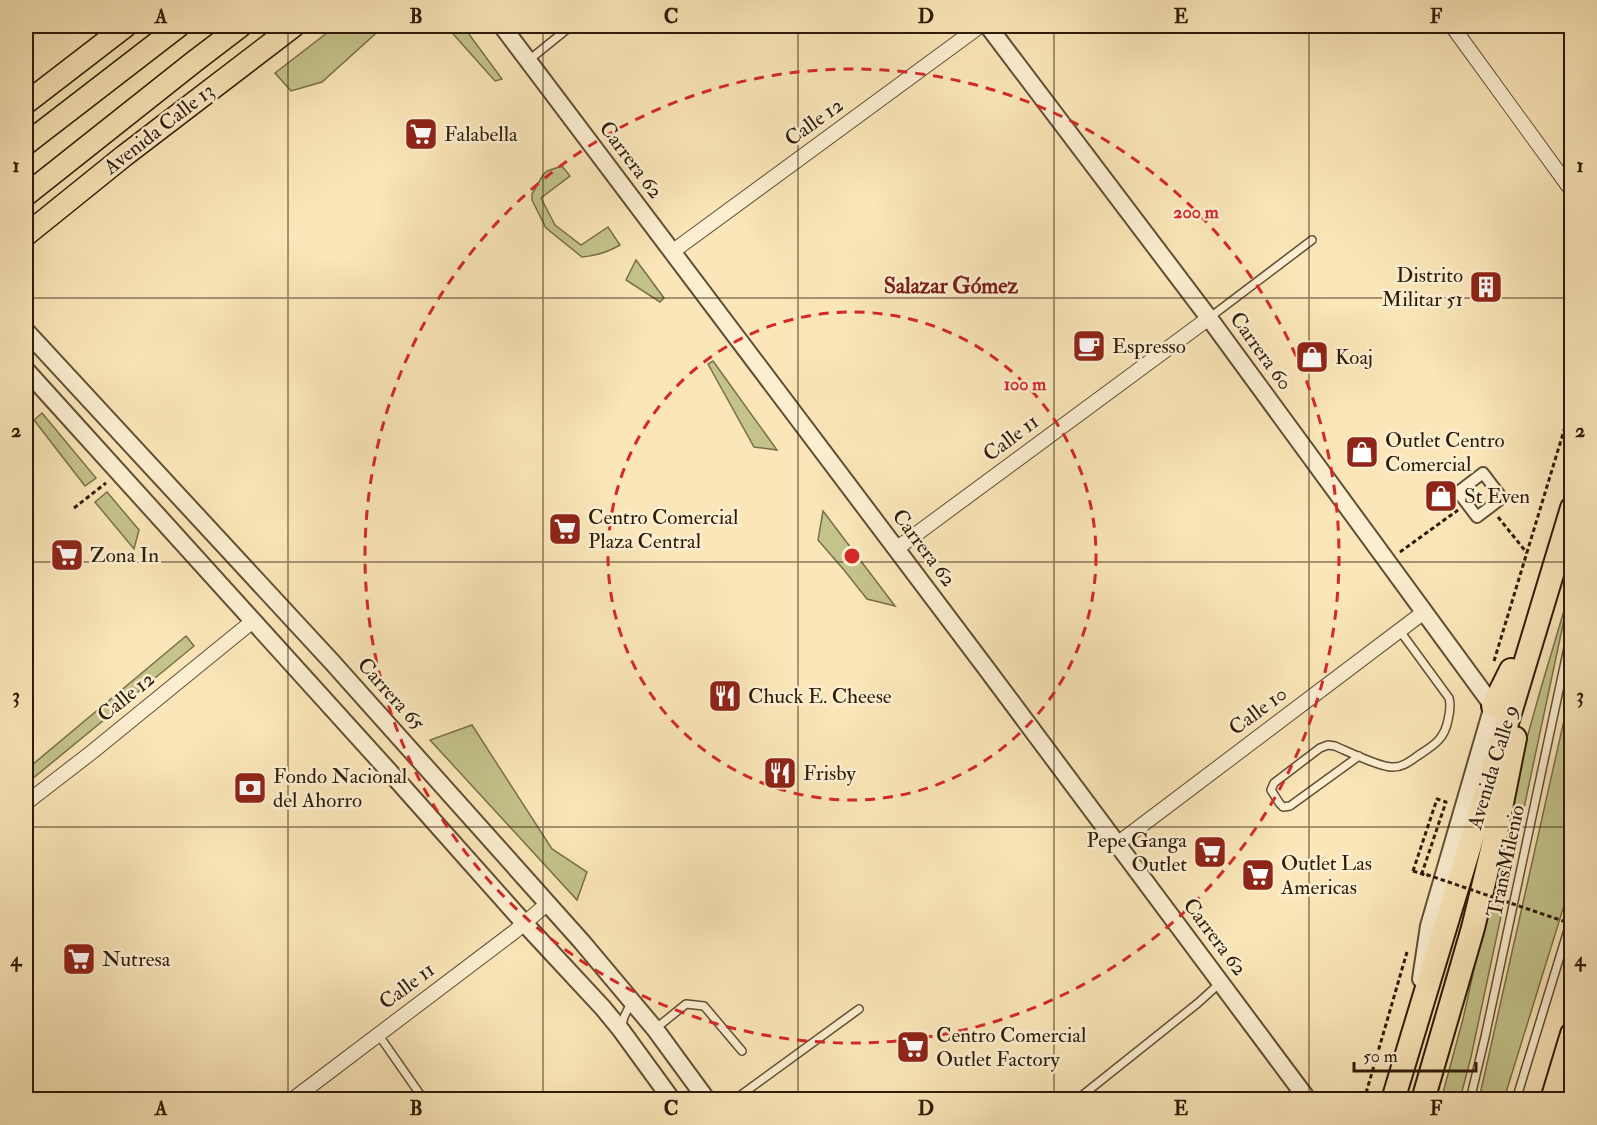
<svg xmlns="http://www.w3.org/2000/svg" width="1597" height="1125" viewBox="0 0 1597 1125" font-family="'IM FELL Double Pica',serif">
<rect width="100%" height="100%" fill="#fae6b8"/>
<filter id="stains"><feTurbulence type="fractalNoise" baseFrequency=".00333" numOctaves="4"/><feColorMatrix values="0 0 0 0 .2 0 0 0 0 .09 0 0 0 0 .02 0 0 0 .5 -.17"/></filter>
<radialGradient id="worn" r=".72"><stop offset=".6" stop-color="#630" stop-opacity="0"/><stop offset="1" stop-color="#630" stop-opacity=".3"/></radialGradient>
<g fill="#c4c38b" stroke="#796f4a" stroke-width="1.5">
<path d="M336 26H384L322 82 291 91 275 73Z"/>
<path d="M446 26H463L502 79 495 81Z"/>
<path d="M562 166 570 176 541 198 555 225 581 245 608 227 620 245C608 252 596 256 582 257L546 228 532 200V194L543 175 547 171Z"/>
<path d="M636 260 664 298 660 302 626 280Z"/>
<path d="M713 361 777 450 754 447 708 364Z"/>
<path d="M42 413 96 478 85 486 34 420Z"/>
<path d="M107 492 139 530 134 549 95 502Z"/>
<path d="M823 511 895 606 867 599 844 570 818 540Z"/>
<path d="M1571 587 1471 1057 1460 1099 1441 1100 1463 1019 1518 770 1541 688Z"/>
<path d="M186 636 194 646 26 784V770Z"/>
<path d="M1571 689V883L1504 1099H1479Z"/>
<path d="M472 725 552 849 587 872 577 900 430 740Z"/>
</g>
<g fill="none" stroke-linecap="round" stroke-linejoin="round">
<defs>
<g id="service">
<path d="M529 60 571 26"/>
<path d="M1209 318 1312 240"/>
<path d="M1359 756 1290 806 1283 807 1280 804 1271 790 1274 783 1320 748 1328 745 1335 746C1349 752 1377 766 1391 767 1401 768 1409 762 1416 757 1432 746 1444 741 1448 720 1450 712 1451 706 1449 698L1400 631"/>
<path d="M621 1029 624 1017 631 1003"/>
<path d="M655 1029 686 1004 704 1006 742 1051"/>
<path d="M378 1034 424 1100"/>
<path d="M1079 1098 1198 1003 1220 983"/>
<path d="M734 1100 859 1009"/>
<path d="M1470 1100 1485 1037 1572 629"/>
<path d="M1516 1100 1572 917"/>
</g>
<path id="pedestrian" d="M1483 473 1502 498 1477 517 1458 492Z"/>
<g id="minor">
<path d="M1452 26 1572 191"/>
<path d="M672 252 980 26"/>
<path d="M896 549 1209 318"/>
<path d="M26 803 92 752 253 621"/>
<path d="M1117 844 1424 612"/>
<path d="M292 1100 514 932 547 904"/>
</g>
<g id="tertiary">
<path d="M502 26 986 668 1308 1100"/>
<path d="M988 26 1209 318 1493 706 1429 926 1421 979"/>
<path d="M26 331 332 662 582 942 655 1029 707 1100"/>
<path d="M26 370 397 780 525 924 603 1008 621 1030 672 1100"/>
</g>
<g id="primary">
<path d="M26 103 126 26"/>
<path d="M26 144 179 26"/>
<path d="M26 195 195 61 241 26"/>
<path d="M26 235 124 156 294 26"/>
</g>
<g id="trunk">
<path d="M1493 706 1511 670"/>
<path d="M1393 1100 1572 508"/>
<path d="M1423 1100 1473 928 1496 833 1515 738"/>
<path d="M1552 1100 1572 1034"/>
</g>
</defs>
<use href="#service" stroke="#614e34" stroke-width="10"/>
<use href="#pedestrian" stroke="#614e34" stroke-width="14"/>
<use href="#minor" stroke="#614e34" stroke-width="16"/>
<use href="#tertiary" stroke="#614e34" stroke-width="20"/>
<use href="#primary" stroke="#2e1b08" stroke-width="24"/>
<use href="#trunk" stroke="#2e1b08" stroke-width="26"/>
<g stroke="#2e1b08" stroke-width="3" stroke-dasharray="4.5 3" stroke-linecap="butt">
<path d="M74 508 106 483"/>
<path d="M1498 517 1527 553"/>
<path d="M1400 552 1458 510"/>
<path d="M1494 661 1572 404"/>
<path d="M1413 871 1428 876"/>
<path d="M1364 1100 1407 952"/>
</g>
<use href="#service" stroke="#fcefd1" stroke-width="7"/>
<use href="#pedestrian" stroke="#fcefd1" stroke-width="10"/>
<use href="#minor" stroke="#fcefd1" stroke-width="14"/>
<use href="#tertiary" stroke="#fcefd1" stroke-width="16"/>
<use href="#primary" stroke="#fae6b8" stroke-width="21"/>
<use href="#trunk" stroke="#fae6b8" stroke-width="22"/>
<path stroke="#2e1b08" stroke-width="3" stroke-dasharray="4.5 3" stroke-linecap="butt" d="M1413 871 1437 799 1446 802 1422 873 1572 924"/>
</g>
<path fill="none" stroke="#2e1b08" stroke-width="1.5" stroke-opacity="0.55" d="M288 26V1100M543 26V1100M798 26V1100M1054 26V1100M1309 26V1100M26 298H1572M26 562H1572M26 827H1572"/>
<g fill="none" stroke="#d62828" stroke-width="3" stroke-dasharray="10 8">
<circle cx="852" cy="556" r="244"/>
<circle cx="852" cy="556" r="487"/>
</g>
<defs>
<symbol id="supermarket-square" viewBox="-11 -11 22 22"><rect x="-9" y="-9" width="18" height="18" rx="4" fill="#8f2418" stroke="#fcefd1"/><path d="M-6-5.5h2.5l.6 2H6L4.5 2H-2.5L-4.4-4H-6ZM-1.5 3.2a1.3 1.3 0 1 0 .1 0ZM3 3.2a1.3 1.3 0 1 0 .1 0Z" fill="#fff"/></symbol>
<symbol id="building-square" viewBox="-11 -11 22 22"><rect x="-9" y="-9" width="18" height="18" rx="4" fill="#8f2418" stroke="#fcefd1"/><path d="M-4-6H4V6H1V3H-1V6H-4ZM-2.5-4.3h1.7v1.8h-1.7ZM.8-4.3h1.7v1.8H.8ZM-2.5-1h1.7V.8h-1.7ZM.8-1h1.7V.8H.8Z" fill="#fff"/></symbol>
<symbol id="cafe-square" viewBox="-11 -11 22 22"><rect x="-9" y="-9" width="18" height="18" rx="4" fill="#8f2418" stroke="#fcefd1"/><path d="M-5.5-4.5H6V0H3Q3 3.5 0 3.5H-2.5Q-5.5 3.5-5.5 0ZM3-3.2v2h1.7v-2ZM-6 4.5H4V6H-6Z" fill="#fff"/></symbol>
<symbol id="shop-square" viewBox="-11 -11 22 22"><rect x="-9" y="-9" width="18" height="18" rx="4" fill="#8f2418" stroke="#fcefd1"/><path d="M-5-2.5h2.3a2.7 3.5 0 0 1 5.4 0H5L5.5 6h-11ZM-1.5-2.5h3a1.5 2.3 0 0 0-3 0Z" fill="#fff"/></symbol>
<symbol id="restaurant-square" viewBox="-11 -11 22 22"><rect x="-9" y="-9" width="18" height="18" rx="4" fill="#8f2418" stroke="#fcefd1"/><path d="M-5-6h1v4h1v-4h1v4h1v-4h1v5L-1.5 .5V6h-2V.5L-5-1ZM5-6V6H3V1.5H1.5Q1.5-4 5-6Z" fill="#fff"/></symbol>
<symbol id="bank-square" viewBox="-11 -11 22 22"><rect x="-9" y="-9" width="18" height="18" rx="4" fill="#8f2418" stroke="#fcefd1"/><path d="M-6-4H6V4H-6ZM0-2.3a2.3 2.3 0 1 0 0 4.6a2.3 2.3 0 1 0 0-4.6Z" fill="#fff"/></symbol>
</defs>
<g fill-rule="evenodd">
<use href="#supermarket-square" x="402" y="115" width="38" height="38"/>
<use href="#building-square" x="1467" y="268" width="38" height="38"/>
<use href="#cafe-square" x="1070" y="327" width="38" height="38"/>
<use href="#shop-square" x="1293" y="338" width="38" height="38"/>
<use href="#shop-square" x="1343" y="433" width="38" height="38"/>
<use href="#shop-square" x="1422" y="477" width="38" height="38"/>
<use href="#supermarket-square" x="546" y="510" width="38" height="38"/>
<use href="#supermarket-square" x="48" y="536" width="38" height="38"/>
<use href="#restaurant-square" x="706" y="677" width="38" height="38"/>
<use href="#restaurant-square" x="761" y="754" width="38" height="38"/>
<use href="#bank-square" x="231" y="769" width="38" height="38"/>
<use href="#supermarket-square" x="1191" y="833" width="38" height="38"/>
<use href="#supermarket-square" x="1239" y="856" width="38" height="38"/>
<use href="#supermarket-square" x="60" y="940" width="38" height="38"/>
<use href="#supermarket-square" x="894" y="1028" width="38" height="38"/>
</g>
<g text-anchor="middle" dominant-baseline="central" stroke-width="5" stroke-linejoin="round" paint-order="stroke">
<g font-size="21" fill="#2e1b08" stroke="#fcefd1">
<text transform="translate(814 122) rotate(-36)">Calle 12</text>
<text transform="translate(159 129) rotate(-38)">Avenida Calle 13</text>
<text transform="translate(631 160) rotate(53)">Carrera 62</text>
<text transform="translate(1261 351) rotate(54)">Carrera 60</text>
<text transform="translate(1011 438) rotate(-37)">Calle 11</text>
<text transform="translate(924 548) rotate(53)">Carrera 62</text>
<text transform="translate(391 694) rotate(48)">Carrera 65</text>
<text transform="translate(126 697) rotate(-39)">Calle 12</text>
<text transform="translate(1258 711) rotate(-37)">Calle 10</text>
<text transform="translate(1493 767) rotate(-73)">Avenida Calle 9</text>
<text transform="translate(1506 861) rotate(-78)">TransMilenio</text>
<text transform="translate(1215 937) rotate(53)">Carrera 62</text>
<text transform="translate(407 986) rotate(-37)">Calle 11</text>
</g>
<g font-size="21" fill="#2e1b08" stroke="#fcefd1" text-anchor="start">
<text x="444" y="134">Falabella</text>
<text x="1463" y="275" text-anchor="end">Distrito<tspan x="1463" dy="24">Militar 51</tspan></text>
<text x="1112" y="346">Espresso</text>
<text x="1335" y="357">Koaj</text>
<text x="1385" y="440">Outlet Centro<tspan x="1385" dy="24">Comercial</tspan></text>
<text x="1464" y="496">St Even</text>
<text x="588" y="517">Centro Comercial<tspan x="588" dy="24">Plaza Central</tspan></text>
<text x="90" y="555">Zona In</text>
<text x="748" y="696">Chuck E. Cheese</text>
<text x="803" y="773">Frisby</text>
<text x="273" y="776">Fondo Nacional<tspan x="273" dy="24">del Ahorro</tspan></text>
<text x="1187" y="840" text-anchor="end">Pepe Ganga<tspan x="1187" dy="24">Outlet</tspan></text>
<text x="1281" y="863">Outlet Las<tspan x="1281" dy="24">Americas</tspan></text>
<text x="102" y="959">Nutresa</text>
<text x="936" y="1035">Centro Comercial<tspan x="936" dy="24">Outlet Factory</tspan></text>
</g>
<g font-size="22" font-weight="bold" fill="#7a1f14" stroke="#fcefd1">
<text x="951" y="286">Salazar Gómez</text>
</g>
</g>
<circle cx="852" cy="556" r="9" fill="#d62828" stroke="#fcefd1" stroke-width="3"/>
<g font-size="18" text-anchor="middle" font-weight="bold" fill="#d62828" stroke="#fcefd1" stroke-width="5" stroke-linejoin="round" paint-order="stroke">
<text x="1196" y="218">200 m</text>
<text x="1025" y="390">100 m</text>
</g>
<rect width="1597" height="1125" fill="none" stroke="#fae6b8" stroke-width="66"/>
<path d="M1354 1062v9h122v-9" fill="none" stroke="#2e1b08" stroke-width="3"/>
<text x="1363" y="1062" font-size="18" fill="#2e1b08" stroke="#fcefd1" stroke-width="4.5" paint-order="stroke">50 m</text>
<rect x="33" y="33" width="1531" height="1059" fill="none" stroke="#2e1b08" stroke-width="2"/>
<g font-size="20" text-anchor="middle" font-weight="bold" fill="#2e1b08">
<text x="161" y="23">A</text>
<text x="416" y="23">B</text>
<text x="671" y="23">C</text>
<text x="926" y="23">D</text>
<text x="1181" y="23">E</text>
<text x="1436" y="23">F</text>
<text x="16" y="172">1</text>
<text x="1580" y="172">1</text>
<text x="16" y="437">2</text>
<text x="1580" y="437">2</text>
<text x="16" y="702">3</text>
<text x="1580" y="702">3</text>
<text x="16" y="966">4</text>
<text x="1580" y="966">4</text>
<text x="161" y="1115">A</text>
<text x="416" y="1115">B</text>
<text x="671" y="1115">C</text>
<text x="926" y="1115">D</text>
<text x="1181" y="1115">E</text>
<text x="1436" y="1115">F</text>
</g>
<rect width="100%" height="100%" filter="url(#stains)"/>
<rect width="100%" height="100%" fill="url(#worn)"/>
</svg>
